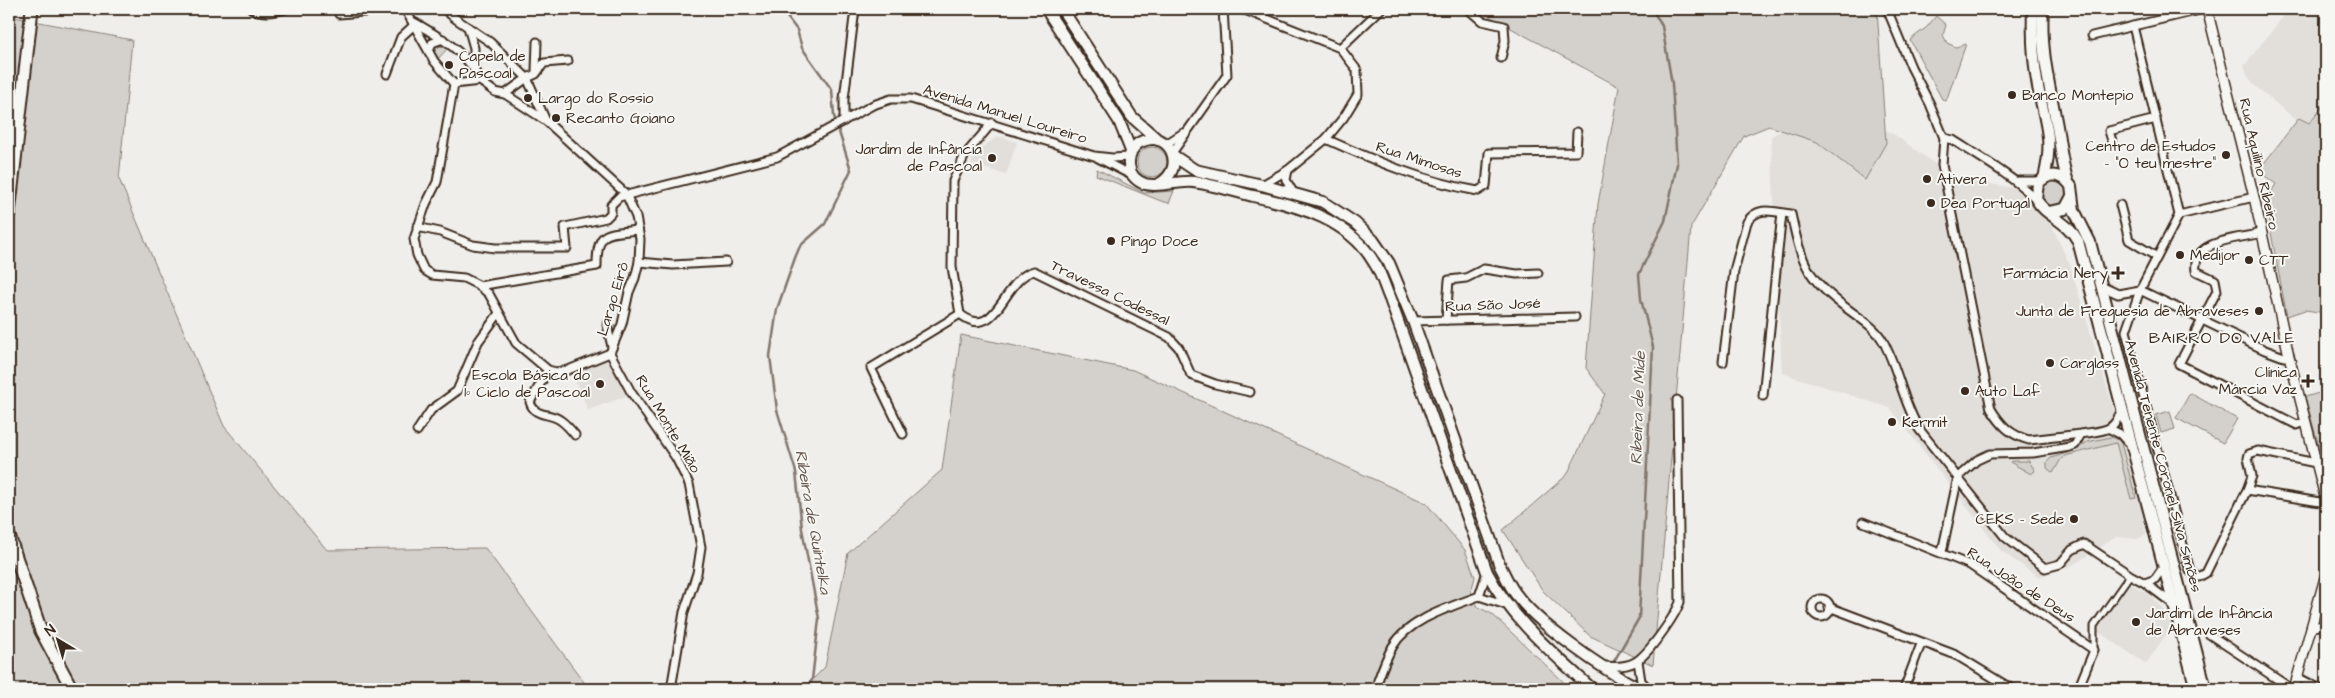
<svg xmlns="http://www.w3.org/2000/svg" width="2335" height="698" viewBox="0 0 2335 698" font-family="'Architects Daughter',sans-serif">
<rect width="100%" height="100%" fill="#efeeea"/>
<filter id="ink" filterUnits="userSpaceOnUse"><feTurbulence type="fractalNoise" baseFrequency=".02" numOctaves="2"/><feDisplacementMap in="SourceGraphic" scale="10" xChannelSelector="R" yChannelSelector="G"/><feConvolveMatrix kernelMatrix="1 2 1 2 8 2 1 2 1" color-interpolation-filters="sRGB"/></filter>
<g filter="url(#ink)">
<g fill="#e2dfdb">
<path d="M2289 9H2326V102L2309 123 2295 119 2254 85 2247 75 2244 66Z"/>
<path d="M1807 118 1863 119 1895 135 1954 178 2014 188 2031 201 2051 224 2070 265 2112 404 2141 507 2146 534 2138 539 2116 537 2073 565 2039 577 2001 551 1890 408 1782 373 1771 136Z"/>
<path d="M999 136 1017 142 1006 175 971 164 975 152Z"/>
<path d="M604 359 611 363 630 395 588 410 572 373Z"/>
<path d="M2129 583 2148 593 2170 616 2171 627 2146 664 2096 630Z"/>
</g>
<g fill="#d4d1cc" stroke="#887e75">
<path d="M1476 9H1877L1886 143 1865 180 1817 142 1769 126 1744 136 1691 227 1653 665 1590 636 1543 591 1503 530 1567 475 1605 394 1586 368 1598 204 1619 87Z"/>
<path d="M9 16 132 40 119 179 224 426 327 550 485 548 589 689H9Z"/>
<path d="M1936 16 1946 25 1943 35 1947 43 1956 47 1966 44 1946 101 1942 99 1910 40 1927 27Z"/>
<path d="M440 46 448 48 436 61 433 53Z"/>
<path d="M2326 102V313L2305 310 2287 316 2265 202 2276 184 2258 171 2299 118 2309 123Z"/>
<circle cx="1152" cy="162" r="15"/>
<path d="M1097 169 1144 193 1174 191 1169 203 1161 201 1096 175Z"/>
<circle cx="2054" cy="193" r="13"/>
<path d="M961 335 1133 370 1426 503 1465 550 1475 577 1471 592 1478 607 1492 614 1571 689H803L825 667 848 553 942 470Z"/>
<path d="M2326 391V471L2305 397Z"/>
<path d="M2190 393 2237 419 2223 443 2176 418Z"/>
<path d="M2170 411 2175 429 2161 433 2156 415Z"/>
<path d="M2111 437 2120 440 2136 498 2131 499 2116 443 2065 456 2061 459 2053 473 2047 468V462L2051 458 2076 450 2087 442Z"/>
<path d="M2012 461H2029L2035 471 2031 474 2010 462Z"/>
</g>
<g fill="none" stroke-linecap="round" stroke-linejoin="round">
<g stroke="#81766d" stroke-width="2.5">
<path d="M781 9 797 30 802 48 832 90 834 116 851 170 825 224 800 246 795 258 777 309 770 356 777 410 796 472 802 529 819 619 812 680 806 689"/>
<path d="M1613 663 1639 618 1653 347 1641 299 1639 274 1665 221 1677 164 1672 84 1662 26 1652 9"/>
</g>
<defs>
<path id="pedestrian" d="M2094 650V626L2130 575"/>
<g id="minor">
<path d="M252 9C263 14 275 12 286 9"/>
<path d="M405 9 434 61 454 84 480 81C468 52 438 36 412 21"/>
<path d="M444 9 456 19 490 42 527 78 536 74 544 63 568 61"/>
<path d="M1242 9 1340 48 1357 70 1358 94 1344 117 1326 139 1288 170 1262 185"/>
<path d="M1468 9 1482 21 1504 26 1505 41 1501 58"/>
<path d="M1887 9 1911 67 1930 104 1944 138 1953 140C1981 158 2012 176 2036 199"/>
<path d="M339 14 399 9"/>
<path d="M2133 26 2179 215 2140 290 2126 331 2190 571 2199 577 2206 573 2247 490 2252 476 2248 458 2249 454 2258 451 2316 463"/>
<path d="M468 27 474 48V68"/>
<path d="M2092 36 2204 9"/>
<path d="M1340 48 1381 9"/>
<path d="M429 52 432 43 443 39"/>
<path d="M536 71 537 42"/>
<path d="M387 74 401 37 414 25"/>
<path d="M480 81 495 92 505 94"/>
<path d="M454 84 437 182 426 204 414 239 417 255 424 270 432 275 464 278 478 285 489 294 516 343 548 370 556 372 568 370 610 353"/>
<path d="M546 121 527 78 505 94 546 121 626 194 636 217 640 239 639 262 635 278 629 292 622 324 610 353"/>
<path d="M844 121V99L855 9"/>
<path d="M1944 138 1942 165 1991 409C2001 425 2010 435 2029 440L2081 434"/>
<path d="M1326 139C1375 161 1425 182 1478 191L1486 186 1489 153 1576 152 1577 132"/>
<path d="M1166 144 1183 133"/>
<path d="M2113 144 2109 131 2156 119"/>
<path d="M1172 153 1227 75 1223 9"/>
<path d="M1098 158 1133 176"/>
<path d="M1288 170 1286 180 1294 194"/>
<path d="M2018 181H2041"/>
<path d="M2120 205 2129 240 2157 257"/>
<path d="M2179 215 2254 197"/>
<path d="M417 227 440 232 473 245 495 248H567L565 227 606 218 611 213V205L619 197 777 157 873 105 891 99H911L1094 156 1112 158 1129 157"/>
<path d="M2262 233C2239 239 2191 239 2196 271L2215 280 2217 291 2179 364 2297 425 2305 422"/>
<path d="M639 262 673 265 726 262"/>
<path d="M479 286 597 266C597 229 606 234 638 230"/>
<path d="M2101 286 2118 294 2140 290 2265 350 2284 357 2289 356"/>
<path d="M960 314C997 344 1003 278 1034 271L1169 337 1179 348 1191 375 1215 384 1250 392"/>
<path d="M1446 320 1449 280 1466 278 1484 269 1517 274 1538 273"/>
<path d="M1413 321 1575 317"/>
<path d="M607 325 612 347"/>
<path d="M610 353 631 392 676 458 689 484 701 547 697 573 684 612 671 689"/>
<path d="M1723 362 1734 271 1747 222C1758 205 1774 212 1791 214 1802 265 1807 279 1849 310 1861 319 1876 328 1883 341 1898 368 1902 400 1919 429L2005 537 2045 568 2060 564 2072 550 2084 544 2130 575 2145 583 2173 604"/>
<path d="M548 370 530 402C535 418 549 412 560 420 566 424 571 430 575 435"/>
<path d="M1763 396 1782 213"/>
<path d="M2110 429 2120 434 2131 446"/>
<path d="M417 431 431 410 457 391 478 342 499 313"/>
<path d="M903 434 871 368 960 314 952 267 953 181 965 155 992 123"/>
<path d="M2247 490 2326 503"/>
<path d="M1863 522 1970 565 2094 650 2078 689"/>
<path d="M1942 552 1958 477 1977 460 1990 454 2033 453 2070 447 2075 445 2081 434C2105 430 2114 433 2122 408"/>
<path d="M2145 583 2155 579 2164 566"/>
<path d="M1479 596 1487 572"/>
<circle cx="1821" cy="608" r="9"/>
<path d="M1829 607 1956 655 2012 689"/>
<path d="M2311 628 2326 624"/>
<path d="M2209 634 2292 689"/>
<path d="M1638 661 1641 681 1649 689"/>
<path d="M1604 666C1615 667 1626 667 1635 662 1648 655 1675 616 1680 602L1677 400"/>
<path d="M2297 677 2320 689"/>
<path d="M1375 689C1380 675 1385 659 1393 646 1409 619 1451 607 1479 596L1506 605"/>
<path d="M1904 689 1921 644"/>
</g>
<g id="tertiary">
<path d="M2207 9 2254 197 2289 356 2326 501"/>
<path d="M2294 689 2326 574"/>
</g>
<g id="primary">
<path d="M1046 9 1119 121 1131 151"/>
<path d="M1062 9 1132 117 1158 140"/>
<path d="M2033 9C2032 35 2033 61 2038 87 2045 123 2054 140 2044 178"/>
<path d="M2043 9C2040 47 2049 83 2056 121 2060 141 2061 162 2068 182"/>
<path d="M1174 156 1195 170 1262 185 1323 202 1355 223 1373 240 1389 263 1413 321 1500 566C1505 575 1509 585 1515 593 1538 625 1604 670 1640 689"/>
<path d="M1159 184C1187 169 1171 130 1143 141 1134 144 1128 154 1129 165 1130 174 1136 181 1145 184 1160 188 1178 180 1194 182 1214 185 1234 191 1253 196 1300 206 1350 220 1375 264 1382 275 1385 288 1390 299L1487 572C1512 620 1553 653 1592 689"/>
<path d="M2049 212 2065 209 2072 196"/>
<path d="M2196 689 2078 241C2067 220 2045 216 2036 199L2038 184C2048 172 2062 173 2071 186L2074 210 2090 242 2206 689"/>
</g>
<g id="trunk">
<path d="M9 214 32 9"/>
<path d="M9 536 41 631 72 689"/>
</g>
</defs>
<use href="#pedestrian" stroke="#3b2a1e" stroke-width="9"/>
<use href="#minor" stroke="#3b2a1e" stroke-width="11"/>
<use href="#tertiary" stroke="#3b2a1e" stroke-width="12"/>
<use href="#primary" stroke="#3b2a1e" stroke-width="14"/>
<use href="#trunk" stroke="#3b2a1e" stroke-width="15"/>
<use href="#pedestrian" stroke="#f6f6f2" stroke-width="5"/>
<use href="#minor" stroke="#f6f6f2" stroke-width="7"/>
<use href="#tertiary" stroke="#f6f6f2" stroke-width="9"/>
<use href="#primary" stroke="#f6f6f2" stroke-width="10"/>
<use href="#trunk" stroke="#f6f6f2" stroke-width="11"/>
</g>
</g>
<g fill="#3b2a1e" stroke="#f6f6f2" stroke-width="2">
<circle cx="449" cy="65" r="5"/>
<circle cx="2012" cy="95" r="5"/>
<circle cx="528" cy="98" r="5"/>
<circle cx="556" cy="118" r="5"/>
<circle cx="2226" cy="155" r="5"/>
<circle cx="992" cy="158" r="5"/>
<circle cx="1927" cy="179" r="5"/>
<circle cx="1931" cy="203" r="5"/>
<circle cx="1111" cy="241" r="5"/>
<circle cx="2180" cy="255" r="5"/>
<circle cx="2249" cy="260" r="5"/>
<path d="M2115.5 265.5h5v5h5v5h-5v5h-5v-5h-5v-5h5z"/>
<circle cx="2259" cy="311" r="5"/>
<circle cx="2050" cy="363" r="5"/>
<path d="M2305.5 373.5h5v5h5v5h-5v5h-5v-5h-5v-5h5z"/>
<circle cx="600" cy="384" r="5"/>
<circle cx="1965" cy="391" r="5"/>
<circle cx="1892" cy="422" r="5"/>
<circle cx="2074" cy="519" r="5"/>
<circle cx="2136" cy="622" r="5"/>
</g>
<g text-anchor="middle" dominant-baseline="central" stroke-width="4" stroke-linejoin="round" paint-order="stroke">
<g font-size="15" fill="#3b2a1e" stroke="#f6f6f2" text-anchor="start">
<text x="459" y="56">Capela de<tspan x="459" dy="17">Pascoal</tspan></text>
<text x="2022" y="95">Banco Montepio</text>
<text x="538" y="98">Largo do Rossio</text>
<text x="566" y="118">Recanto Goiano</text>
<text x="2216" y="146" text-anchor="end">Centro de Estudos<tspan x="2216" dy="17">- "O teu mestre"</tspan></text>
<text x="982" y="149" text-anchor="end">Jardim de Infância<tspan x="982" dy="17">de Pascoal</tspan></text>
<text x="1937" y="179">Ativera</text>
<text x="1941" y="203">Dea Portugal</text>
<text x="1121" y="241">Pingo Doce</text>
<text x="2190" y="255">Medijor</text>
<text x="2259" y="260">CTT</text>
<text x="2108" y="273" text-anchor="end">Farmácia Nery</text>
<text x="2249" y="311" text-anchor="end">Junta de Freguesia de Abraveses</text>
<text x="2060" y="363">Carglass</text>
<text x="2297" y="372" text-anchor="end">Clínica<tspan x="2297" dy="17">Márcia Vaz</tspan></text>
<text x="590" y="375" text-anchor="end">Escola Básica do<tspan x="590" dy="17">1º Ciclo de Pascoal</tspan></text>
<text x="1975" y="391">Auto Laf</text>
<text x="1902" y="422">Kermit</text>
<text x="2064" y="519" text-anchor="end">CEKS - Sede</text>
<text x="2146" y="613">Jardim de Infância<tspan x="2146" dy="17">de Abraveses</tspan></text>
</g>
<g font-size="15" fill="#3b2a1e" stroke="#f6f6f2">
<text transform="translate(1005 114) rotate(17)">Avenida Manuel Loureiro</text>
<text transform="translate(1419 160) rotate(18)">Rua Mimosas</text>
<text transform="translate(2259 164) rotate(77)">Rua Aquilino Ribeiro</text>
<text transform="translate(1110 293) rotate(26)">Travessa Codessal</text>
<text transform="translate(613 299) rotate(-73)">Largo Eirô</text>
<text transform="translate(1493 305) rotate(-2)">Rua São José</text>
<text transform="translate(668 424) rotate(59)">Rua Monte Mião</text>
<text transform="translate(2163 466) rotate(75)">Avenida Tenente Coronel Silva Simões</text>
<text transform="translate(2021 585) rotate(33)">Rua João de Deus</text>
</g>
<g font-size="16" letter-spacing="1" fill="#3b2a1e" stroke="#f6f6f2">
<text x="2222" y="338">BAIRRO DO VALE</text>
</g>
<g font-size="16" font-style="italic" fill="#64564c" stroke="#f6f6f2">
<text transform="translate(1638 408) rotate(-88)">Ribeira de Mide</text>
<text transform="translate(813 522) rotate(80)">Ribeira de Quintelka</text>
</g>
</g>
<rect width="2335" height="698" fill="none" stroke="#f6f6f2" stroke-width="30"/>
<rect x="15" y="15" width="2305" height="668" fill="none" stroke="#3b2a1e" stroke-width="2" filter="url(#ink)"/>
<g transform="translate(58 640) rotate(322)" stroke="#f6f6f2" stroke-width="4" paint-order="stroke">
<path d="M0-4L9 19L0 12L-9 19Z" fill="#3b2a1e"/>
<text y="-8" font-size="14" font-weight="bold" text-anchor="middle" fill="#3b2a1e">N</text>
</g>
</svg>
